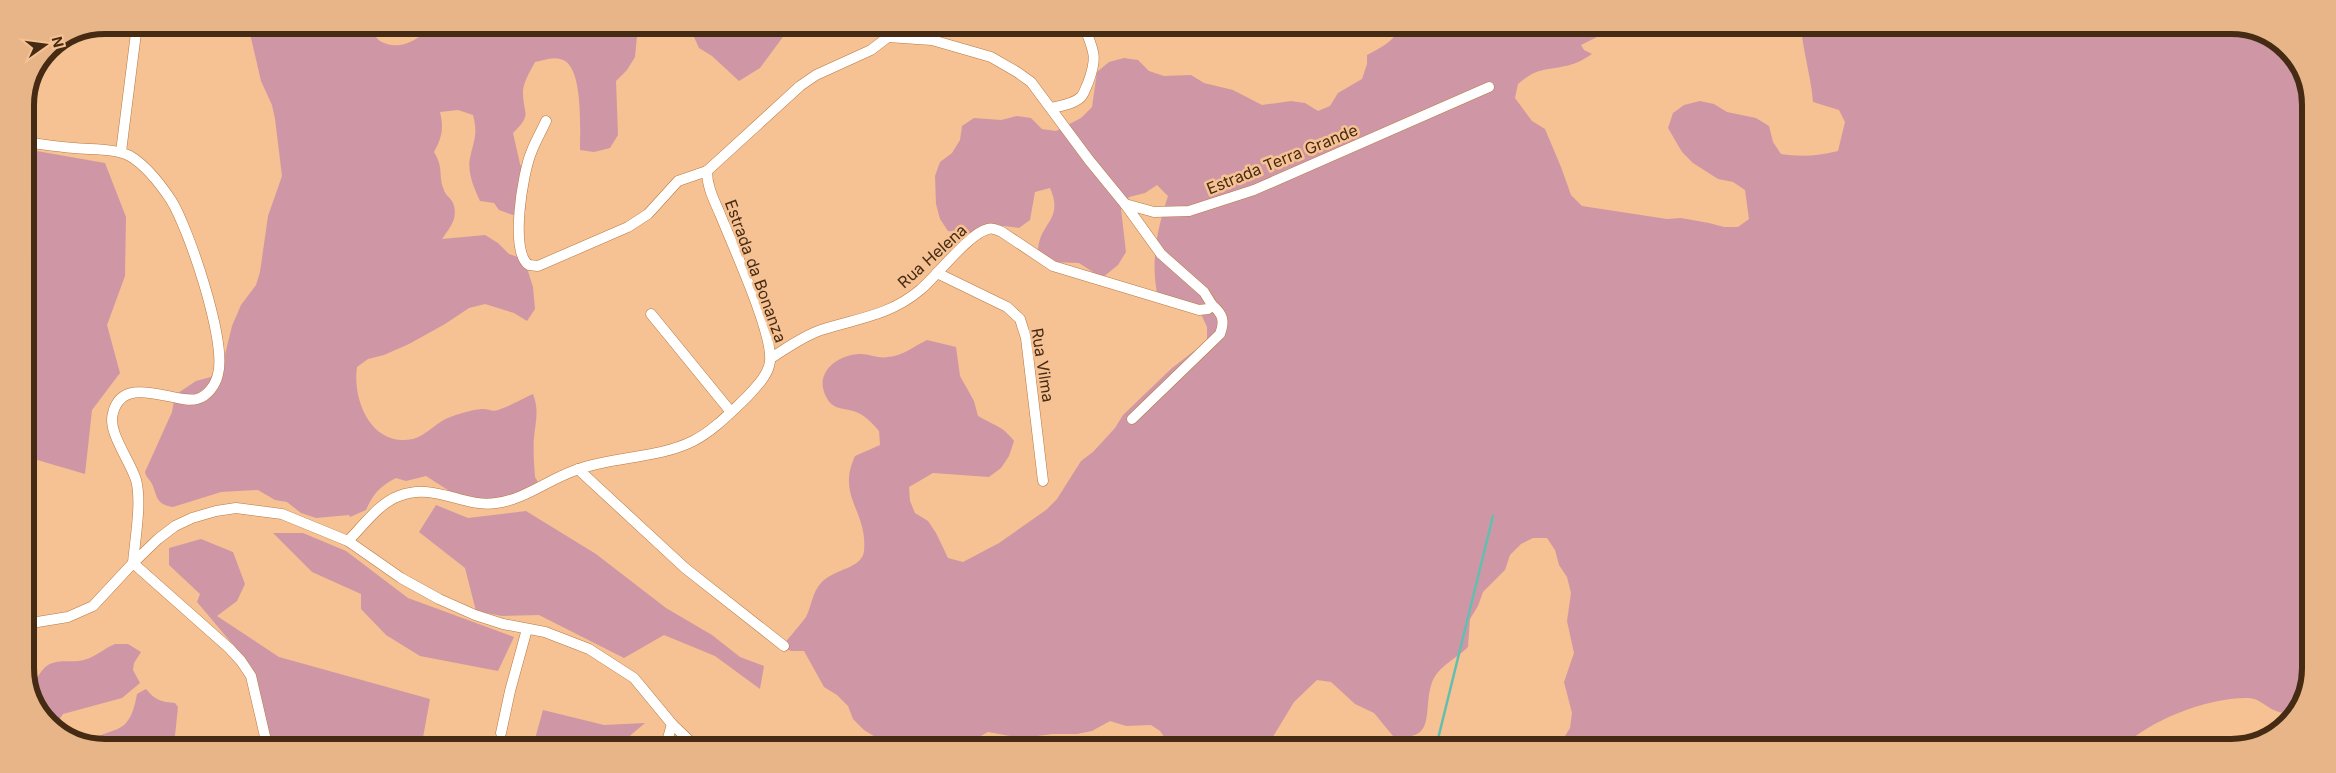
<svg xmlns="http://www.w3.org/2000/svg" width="2336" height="773" viewBox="0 0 2336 773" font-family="Inter,sans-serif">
<rect width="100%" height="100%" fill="#f6c193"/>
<g fill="#cf97a5">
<path d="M248 25H366C372 29 375 38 380 41 394 49 407 45 419 37L421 25 638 26 635 57 627 70 616 81 618 135 610 148 594 152 580 150C580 129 583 72 565 61 556 55 544 60 535 62 531 70 523 82 523 92 523 115 533 113 513 133L520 164 526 176 524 204 526 209 513 215 499 210 494 203 480 201C474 188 467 172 470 158 474 140 478 134 473 115L458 110 440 112C444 128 442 138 434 152 444 168 438 176 444 190 445 195 451 198 453 203 459 219 449 228 442 239L485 235 498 243 509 254 524 259 533 287 535 309 527 321 514 313 485 304 469 308 445 324 409 344 384 355 368 359 357 367C352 401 372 448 413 439 426 436 438 420 453 416 462 413 474 409 483 409 488 409 493 412 498 410 510 406 522 399 533 394 539 410 536 420 534 437 533 450 534 464 535 477L538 482 523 492 479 505 451 492 426 476 406 481 396 478C380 486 373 494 366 510L350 517 349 515 316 518 301 513 287 502 275 500 258 490 221 492 173 507C158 505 157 498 153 486 151 480 146 478 145 472L172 412 175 395 196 381 211 377 222 367 232 326 241 305 256 285 260 272 268 216 282 176 275 119 272 105 261 81Z"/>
<path d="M689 26H791L760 68 739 81 712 56 699 48Z"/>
<path d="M1400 27H1617L1581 45 1584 50 1592 54C1573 67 1564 66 1543 70 1533 72 1525 78 1518 84L1515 98 1532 121 1545 129 1561 167 1571 195 1582 206 1667 219 1681 218 1709 223 1724 227H1738L1749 219 1745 190 1733 182 1718 179 1693 163 1682 152 1668 128 1673 113 1684 105 1700 101 1714 104 1727 112 1756 118 1769 126 1773 142 1781 154C1800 157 1819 156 1838 151L1845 122 1839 110 1813 102C1811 76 1803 52 1801 27L2252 28 2292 52 2311 99 2308 689 2293 712C2271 717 2264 698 2248 698 2210 697 2148 720 2122 748L1552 747 1562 741 1570 728 1572 713 1564 682 1574 653 1567 621 1571 593 1567 577 1559 565 1555 550 1547 538H1533L1521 544 1510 555 1505 570 1483 592 1478 606 1470 619 1468 647C1458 657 1440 666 1434 678 1420 705 1441 743 1393 736L1374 713 1355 704 1331 682 1317 680 1294 702 1271 740 1270 747H1179L1175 741 1165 738 1160 731 1151 725 1126 726 1110 721 1092 731 1077 734H1053L1021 738 988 732 974 740 968 746H896L891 740 877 738 864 730 853 719 848 706 837 695 824 687 804 651H791L782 646C785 643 804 620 806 617 812 605 812 593 821 583 835 568 862 569 864 551 868 511 836 497 855 456L880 445 879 431C873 424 865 415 856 412 846 408 834 410 828 400 812 376 834 356 858 354 868 353 878 359 888 357 903 356 914 346 927 340L956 347 960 376 974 401 978 416C993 425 1003 426 1014 441L1009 456 1001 468 989 477 933 473 909 487 910 501 915 513 928 521 936 533 948 558 963 562 999 543 1046 510 1057 499 1081 461 1093 452 1115 428 1123 415 1172 368 1207 341V327L1201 314 1158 297C1150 263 1157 229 1168 196L1157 185 1145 193 1129 197 1121 209 1126 252 1118 265 1102 278 1079 263 1051 262 1038 254C1037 223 1065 221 1050 188L1035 192 1030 220 1019 228 1004 226 976 235 948 231 940 219 936 204 935 176 940 162 952 153 960 140 962 126 974 118 1001 120 1017 116 1031 118 1042 129 1056 131 1081 118 1092 107 1097 72 1109 62 1124 58 1138 60 1149 71 1164 76 1191 75 1204 83 1233 90 1262 105 1291 101 1305 103 1318 111 1330 106 1338 93 1362 79 1367 64V55C1380 48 1394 42 1400 27Z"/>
<path d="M25 149 105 163 126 217 125 276 107 325 120 373 92 410 85 474 34 459 31 497 25 491Z"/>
<path d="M436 505 468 518 526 511 596 554 666 608 712 635 740 657 764 666 760 689 715 656 664 635 624 658 539 615 502 616 476 611 465 568 419 532Z"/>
<path d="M273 533H303L346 551 408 598 514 637 498 671 420 656 386 635 361 609V594L312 572Z"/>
<path d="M201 539 233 552 245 584 237 601 217 616 279 657 430 699 422 743 429 746 270 745 251 666 197 602 200 594 169 565V548Z"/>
<path d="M115 644H128L141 652 134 663 133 670 140 683 122 698 63 714 55 726 42 717 29 683C40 678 40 670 48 665 61 658 73 664 87 659 96 656 105 648 115 644Z"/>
<path d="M146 689C155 700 161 702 175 703L178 707 174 745H90C100 730 116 734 126 723 133 715 135 704 137 694Z"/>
<path d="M543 710 604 725 645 723 618 746H533Z"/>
</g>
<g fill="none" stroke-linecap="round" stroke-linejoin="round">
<path stroke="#61bfb0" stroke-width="2.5" d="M1436 747 1493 516"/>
<defs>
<g id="street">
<path d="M888 37 932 40 991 57 1017 72 1031 82 1089 160 1125 204 1154 212 1189 211 1254 190 1489 87"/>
<path d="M1051 108C1060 106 1074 104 1081 97 1084 94 1086 87 1088 83 1098 56 1094 52 1084 26"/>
<path d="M546 121C541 132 535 142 531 153 523 172 509 253 529 265L538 266 628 227 648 214 678 181 707 171"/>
<path d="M25 142C41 144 58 147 74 148 91 150 114 148 130 156 145 165 161 185 171 200 189 229 227 342 218 374 216 384 208 396 197 399 176 405 123 372 113 413 107 432 130 460 136 480 142 502 135 539 133 563L229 648 241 661 251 676 267 745"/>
<path d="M121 152 137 25"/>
<path d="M937 273 1007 307 1020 319 1026 338 1043 481"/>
<path d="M651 314 731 412"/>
<path d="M771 358C787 348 803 336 821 330 858 318 889 316 920 290 936 277 969 233 988 229 993 227 997 230 1002 232L1053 266 1199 310 1208 309 1212 305 1204 292 1161 254 1125 204"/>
<path d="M1132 419 1220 334C1225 321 1223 314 1212 305"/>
<path d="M578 469 685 568 784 646"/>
<path d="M348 541C363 526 379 503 399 496 435 482 463 508 496 503 524 500 549 479 576 470 613 456 657 459 693 441 713 431 730 413 746 398 755 388 769 375 770 361 773 333 732 244 720 214 714 200 707 187 707 171L800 86 816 75 871 50 888 37 890 26"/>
<path d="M25 624 68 617 93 606 133 563 158 539 175 526 192 518 216 511 236 508 282 514 348 541 401 578 439 599 475 615 503 624 545 632 589 649 634 678 672 724 695 746"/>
<path d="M501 733 510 691 527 629"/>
<path d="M663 746 668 738 672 724"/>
</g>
</defs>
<use href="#street" stroke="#b87a40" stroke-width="11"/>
<use href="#street" stroke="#fff" stroke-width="10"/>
</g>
<g text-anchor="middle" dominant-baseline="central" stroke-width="5" stroke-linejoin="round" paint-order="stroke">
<g font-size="16" fill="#452b13" stroke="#f6c193">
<text transform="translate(1282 159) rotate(-22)">Estrada Terra Grande</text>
<text transform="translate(932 256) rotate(-42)">Rua Helena</text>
<text transform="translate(756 271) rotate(70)">Estrada da Bonanza</text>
<text transform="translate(1043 365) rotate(81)">Rua Vilma</text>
</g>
</g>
<path d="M0 0H2336V773H0ZM105 34H2231A71 71 0 0 1 2302 105V668A71 71 0 0 1 2231 739H105A71 71 0 0 1 34 668V105A71 71 0 0 1 105 34Z" fill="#e8b589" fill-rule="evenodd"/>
<path fill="none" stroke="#452b13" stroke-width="6" d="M105 34H2231A71 71 0 0 1 2302 105V668A71 71 0 0 1 2231 739H105A71 71 0 0 1 34 668V105A71 71 0 0 1 105 34Z"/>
<g transform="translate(45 45) rotate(76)" stroke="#f6c193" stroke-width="4" paint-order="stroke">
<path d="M0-4L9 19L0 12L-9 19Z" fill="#452b13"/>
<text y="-8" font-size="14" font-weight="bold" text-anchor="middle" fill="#452b13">N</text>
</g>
</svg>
